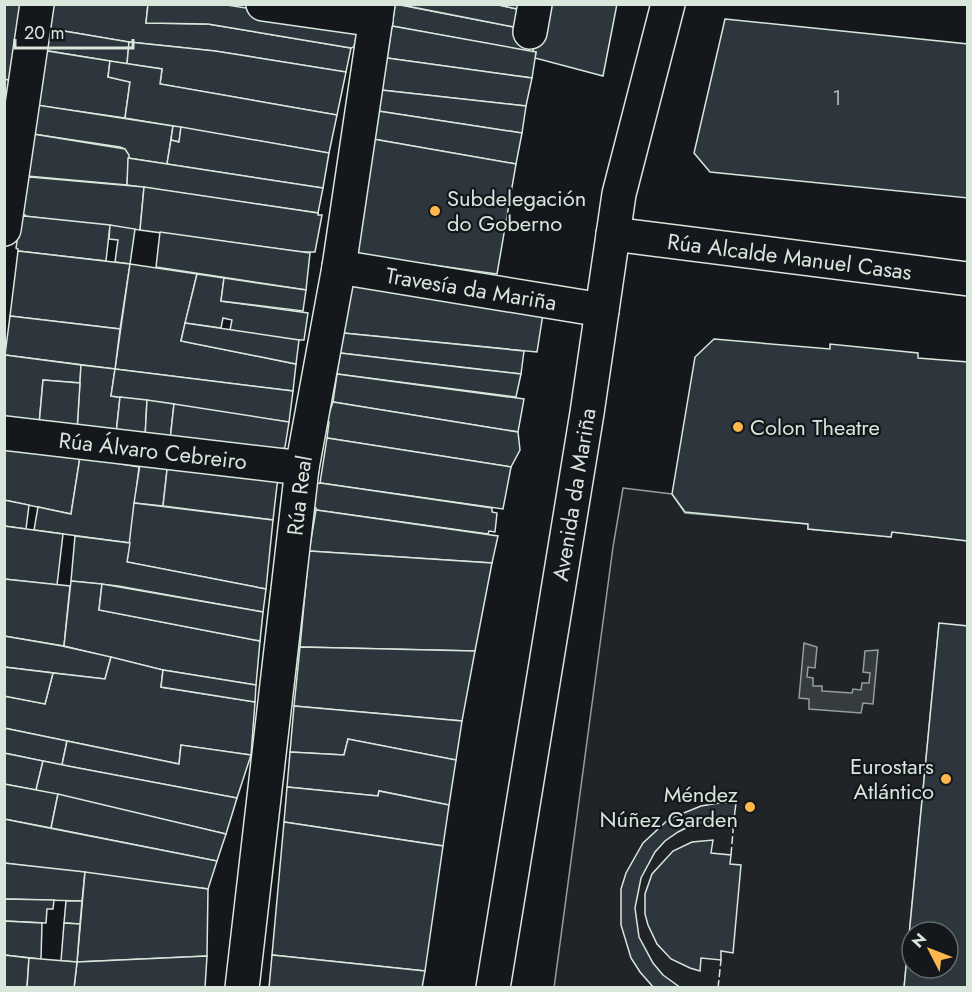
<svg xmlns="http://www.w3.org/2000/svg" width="972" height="992" viewBox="0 0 972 992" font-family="Jost,sans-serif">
<rect width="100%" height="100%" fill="#14181c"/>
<path fill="#202428" stroke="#939e99" stroke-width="1.5" d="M623 488 672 494 685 513 808 524V529L891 537 892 532 967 541V626L939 624 904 987 554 988 613 547Z"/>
<path fill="#363b3e" stroke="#939e99" stroke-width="1.5" d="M804 643 817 647 815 668 808 667 807 677 813 678V686H822V691L852 693 853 689 861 690 862 683H869L870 673 863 672 865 651 878 650 873 704 863 703 861 713 809 709V699L799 698Z"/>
<g fill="#2c363c" stroke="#d8e6dc" stroke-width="1.5" fill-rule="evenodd">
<path d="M4 4H20L13 81 4 79Z"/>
<path d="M49 4H148L146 23 208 24 351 48 346 72 215 51 129 42 46 28Z"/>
<path d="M148 4H220L359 25 354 47 351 48 208 24 146 23Z"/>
<path d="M395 4 524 29 535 39 533 52 392 26Z"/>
<path d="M397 4H494L526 11 524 29Z"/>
<path d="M494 4H528L526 11Z"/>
<path d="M542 4H617L603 76 535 58 536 52H533Z"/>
<path d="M725 19 968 44V198L710 172 694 153Z"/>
<path d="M392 26 536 52 532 78 387 58Z"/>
<path d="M46 28 129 42 127 64 43 50Z"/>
<path d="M129 42 215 51 346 72 337 115 160 84 162 69 127 64Z"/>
<path d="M41 50 110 61 108 77 130 82 125 118 34 105Z"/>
<path d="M387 58 532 78 526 106 381 90Z"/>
<path d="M110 61 162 69 160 84 337 115 329 153 125 118 130 82 108 77Z"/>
<path d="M4 79 13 81 4 134Z"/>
<path d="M381 90 526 106 522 133 378 111Z"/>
<path d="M37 105 173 126 167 164 128 158 125 149 120 147 33 134Z"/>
<path d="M378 111 522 133 516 164 373 139Z"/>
<path d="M173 126 181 127 179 142 171 140Z"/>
<path d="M181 127 329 153 323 188 167 164 171 140 179 142Z"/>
<path d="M33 134 125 149 129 155 127 185 27 176Z"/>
<path d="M373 139 516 164 497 274 354 254Z"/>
<path d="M128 158 323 188 318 213 127 185Z"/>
<path d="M30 177 144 187 140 230 24 216 25 215 22 214 26 178Z"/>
<path d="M144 187 318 213V215H322L315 252H301L140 230Z"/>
<path d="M24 216 110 225 106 261 18 251V249L16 248 21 217Z"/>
<path d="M110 225 135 229 130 264 115 262 118 240 109 239Z"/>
<path d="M160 232 310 253 306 290 156 267Z"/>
<path d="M18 251 130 264 120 329 10 316Z"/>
<path d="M130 264 197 274 181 341 296 364 293 391 115 369Z"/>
<path d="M197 274 224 278 221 301 308 313 304 340H291L230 330 232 320 223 318 221 328 185 323Z"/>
<path d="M224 278 306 290 303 311 221 301Z"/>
<path d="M348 284 543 314 537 352 343 333Z"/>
<path d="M10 316 120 329 115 369 5 355Z"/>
<path d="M185 323 299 340 296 364 181 341Z"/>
<path d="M343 333 524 351 521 374 340 353Z"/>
<path d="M714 339 830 349V344L918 353V358L968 362V541L892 532 891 537 808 529V524L685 512 672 494 695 357Z"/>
<path d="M340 353 467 368 521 374 516 397 337 374Z"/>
<path d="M5 355 81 365 80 383 43 380 39 425H4Z"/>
<path d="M81 365 115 369 111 396 120 397 116 434 77 430Z"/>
<path d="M115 369 293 391 289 422 111 396Z"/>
<path d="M337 374 524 399 518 432 333 402Z"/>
<path d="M43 380 80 383 77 430 39 425Z"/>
<path d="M120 397 147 400 145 438 116 434Z"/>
<path d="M147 400 174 404 170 440 145 438Z"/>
<path d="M333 402 518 432 520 450 511 467 327 438 329 422 327 419Z"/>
<path d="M174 404 289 422 285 447 281 451 170 440Z"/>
<path d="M327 438 511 467 503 509 320 483Z"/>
<path d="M4 444 80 457 71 514 4 500Z"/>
<path d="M80 457 139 467 130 543 34 530 38 507 71 514Z"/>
<path d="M141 458 168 461 163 506 134 503Z"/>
<path d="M168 461 278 477 273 520 163 506Z"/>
<path d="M320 483 492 508V512L497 513 495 532 489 531 488 534 316 510V508H312L316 484Z"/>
<path d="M4 500 29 505 26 529 4 526Z"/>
<path d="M134 503 273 520 266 589 127 562Z"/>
<path d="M316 510 498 536 492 563 309 551Z"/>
<path d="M4 526 63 534 57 585 4 579Z"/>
<path d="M75 536 130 543 127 562 266 589 263 612 118 586 71 581Z"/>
<path d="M309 551 492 563 475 651 300 647Z"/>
<path d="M4 579 70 586 64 646 4 636Z"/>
<path d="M71 581 102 584 99 610 260 641 256 685 163 670 64 646Z"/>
<path d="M102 584 263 612 260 641 99 610Z"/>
<path d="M939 623 968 626V988H904ZM912 932H948V968H912Z"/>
<path d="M4 636 62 646 111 657 105 679 4 667Z"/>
<path d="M300 647 475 651 462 721 294 706Z"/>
<path d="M111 657 163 670 161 687 255 702 251 755 181 745 179 764 4 728V696L45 704 53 673 105 679Z"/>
<path d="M4 667 53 673 45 704 4 696Z"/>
<path d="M163 670 256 685 255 702 161 687Z"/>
<path d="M294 706 462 721 456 760 348 739 344 755 290 752Z"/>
<path d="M4 728 67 741 62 765 4 753Z"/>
<path d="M348 739 456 760 449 805 379 791 378 796 287 787 290 752 344 755Z"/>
<path d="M67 741 179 764 181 745 251 755 237 798 62 765Z"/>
<path d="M4 753 43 761 36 790 4 784Z"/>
<path d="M43 761 73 767 237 798 226 834 36 790Z"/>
<path d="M4 784 58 794 51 828 4 819Z"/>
<path d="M287 787 378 796 379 791 449 805 443 846 284 822Z"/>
<path d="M58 794 226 834 217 861 51 828Z"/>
<path d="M719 803H736L734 819 705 821 690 826 678 832 665 841 655 852 641 878 635 908 639 937 653 963 663 975 681 988H654L640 972 631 958 621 925V889L626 873 643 843 669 819 701 806Z"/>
<path d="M4 819 34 825 217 861 208 889 4 863Z"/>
<path d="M284 822 443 846 425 971 272 955Z"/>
<path d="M713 840 711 853 731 855 730 864 741 865 733 953 721 951V960L701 958 700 971 690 968 671 959 657 944 648 925 645 914V894L652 874 673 851 692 842Z"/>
<path d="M4 863 85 872 82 901 4 899Z"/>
<path d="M85 872 208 889 207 956 77 962Z"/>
<path d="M4 899 54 900 53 909H47L46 923 4 921Z"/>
<path d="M66 901H82L80 924 64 923Z"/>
<path d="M4 921 42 923 41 959 4 955Z"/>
<path d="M64 923 80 924 77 962 61 961Z"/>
<path d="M4 955 29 958 27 988H4Z"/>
<path d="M272 955 425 971 422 988H269Z"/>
<path d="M207 956 205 988H74L77 962Z"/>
<path d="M29 958 77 962 74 988H27Z"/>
</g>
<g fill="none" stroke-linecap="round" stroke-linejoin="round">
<defs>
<g id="minor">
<path d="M263 4 376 20"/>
<path d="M530 32 535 4"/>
<path d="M4 229 37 4"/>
<path id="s1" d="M613 234 968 279"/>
<path id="s2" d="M339 267 602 310"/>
<path id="s3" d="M4 433 302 468"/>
<path id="s4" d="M242 988 302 468 339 267 378 4"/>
<path id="s5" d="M493 988 587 413 619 194 668 4"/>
</g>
</defs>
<use href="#minor" stroke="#d8e6dc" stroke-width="36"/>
<use href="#minor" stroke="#14181c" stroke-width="33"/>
<g stroke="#d8e6dc" stroke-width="1.5" stroke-dasharray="8 3" stroke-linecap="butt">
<path d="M731 855 734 819"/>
<path d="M718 988 721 960"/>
</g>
</g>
<g fill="#ffb74d" stroke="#14181c" stroke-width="2">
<circle cx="435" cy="211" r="6"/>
<circle cx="738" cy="427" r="6"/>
<circle cx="946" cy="779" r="6"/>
<circle cx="750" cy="807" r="6"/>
</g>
<g text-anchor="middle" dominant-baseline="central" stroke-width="4.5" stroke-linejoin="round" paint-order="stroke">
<g font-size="20" fill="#adbab4">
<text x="837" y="98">1</text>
</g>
<g font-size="22" fill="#d8e6dc" stroke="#14181c" text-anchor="start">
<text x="447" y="198">Subdelegación<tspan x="447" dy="25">do Goberno</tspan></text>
<text x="750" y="427">Colon Theatre</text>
<text x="934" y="766" text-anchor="end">Eurostars<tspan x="934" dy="25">Atlántico</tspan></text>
<text x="738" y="794" text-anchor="end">Méndez<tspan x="738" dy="25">Núñez Garden</tspan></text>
</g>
<g font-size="22" fill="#d8e6dc" stroke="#14181c">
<text stroke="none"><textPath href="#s1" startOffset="178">Rúa Alcalde Manuel Casas</textPath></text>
<text stroke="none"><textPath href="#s2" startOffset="134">Travesía da Mariña</textPath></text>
<text stroke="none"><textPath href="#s3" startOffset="150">Rúa Álvaro Cebreiro</textPath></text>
<text stroke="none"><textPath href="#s5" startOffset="500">Avenida da Mariña</textPath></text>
<text stroke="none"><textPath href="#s4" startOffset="496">Rúa Real</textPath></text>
</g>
</g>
<rect width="972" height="992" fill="none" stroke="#d8e6dc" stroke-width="12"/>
<g transform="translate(930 950) rotate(312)"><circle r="28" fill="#14181c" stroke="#626a69" stroke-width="1.5"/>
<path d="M0-4.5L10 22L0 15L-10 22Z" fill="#ffb74d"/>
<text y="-9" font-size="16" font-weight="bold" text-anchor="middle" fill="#d8e6dc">N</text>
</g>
<path d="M15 39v9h118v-9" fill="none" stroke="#d8e6dc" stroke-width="3"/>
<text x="24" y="39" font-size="18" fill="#d8e6dc" stroke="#14181c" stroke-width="4.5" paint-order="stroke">20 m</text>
</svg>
